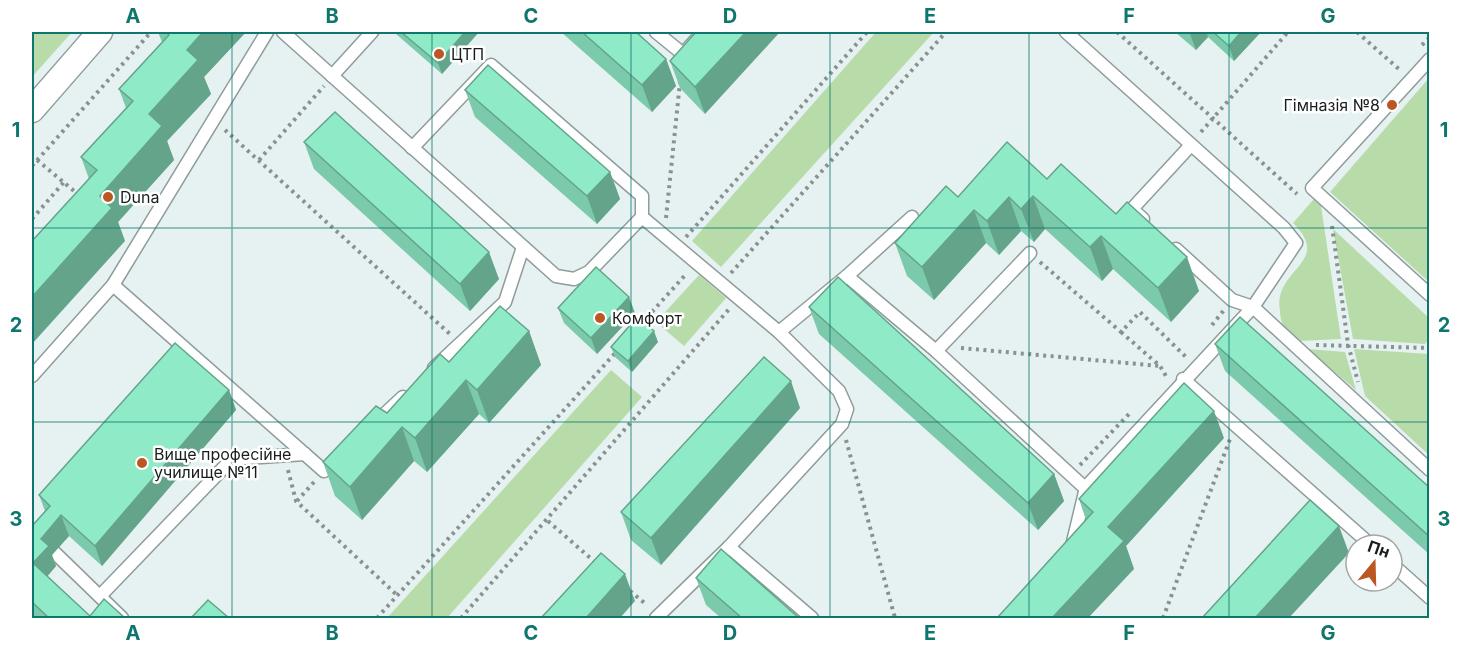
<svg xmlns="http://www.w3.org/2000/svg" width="1461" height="650" viewBox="0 0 1461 650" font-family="Inter,sans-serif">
<rect width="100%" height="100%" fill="#e6f2f2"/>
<g fill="#b7dba9">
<path d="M32 32H72L32 77Z"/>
<path d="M876 32H934L721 267 692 241Z"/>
<path d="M1429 78V282L1330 192Z"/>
<path d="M1314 199 1321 206 1341 339 1300 341C1295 336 1286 331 1283 325 1281 321 1280 315 1280 311 1272 269 1334 263 1293 223Z"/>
<path d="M1333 229 1429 318V339L1425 344 1353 339Z"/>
<path d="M699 275 726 298 684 346 656 322Z"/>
<path d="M1308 349 1345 352 1356 390Z"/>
<path d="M1354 349 1429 354V455L1365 396Z"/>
<path d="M611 370 642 397 447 618H387Z"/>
</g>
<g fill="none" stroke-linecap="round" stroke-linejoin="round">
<defs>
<g id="service">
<path d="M283 32 556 276 574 279 589 272 642 217 779 332 839 391 847 409 842 424 729 547 656 618"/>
<path d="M656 32 683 54 703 32"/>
<path d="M1430 59 1312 188 1430 295"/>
<path d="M332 76 372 32"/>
<path d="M412 148 491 65 642 196V217"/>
<path d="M1143 219 1132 209 1191 145"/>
<path d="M1176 249 1232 300 1253 307 1430 470"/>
<path d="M847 276 912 217"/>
<path d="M113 285 267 32"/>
<path d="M779 332 847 276 936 351 1085 488 1253 307 1296 243 1284 228 1066 32"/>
<path d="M936 351 1030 253"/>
<path d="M434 368 505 302 523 247"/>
<path d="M32 376 113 285 324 471 338 458"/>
<path d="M1183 379 1371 545"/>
<path d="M374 424 403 397"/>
<path d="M1072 546 1085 492"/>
<path d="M729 547 812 618"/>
<path d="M54 552 122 618"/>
<path d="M1392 564 1430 598"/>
<path d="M100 596 232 459 305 454"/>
</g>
<path id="minor" d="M32 110 100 32"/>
</defs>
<use href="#service" stroke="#909b9b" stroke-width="15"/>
<use href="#minor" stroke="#909b9b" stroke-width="27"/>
<g stroke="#899191" stroke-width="4" stroke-dasharray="3 4.5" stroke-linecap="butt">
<path d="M1117 32 1297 194"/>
<path d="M1357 32 1401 71"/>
<path d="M1422 45 1430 37"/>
<path d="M225 130 451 335"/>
<path d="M1201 132 1288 32"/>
<path d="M37 160 80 196"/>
<path d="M259 160 324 86"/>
<path d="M32 166 151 32"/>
<path d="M666 218 680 82"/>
<path d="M32 219 64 182"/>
<path d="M1332 226 1348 344 1358 382"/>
<path d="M686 237 867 32"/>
<path d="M1040 262 1121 332 1140 312 1186 357"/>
<path d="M731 273 946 32"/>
<path d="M642 323 687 273"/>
<path d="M1212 325 1224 310"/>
<path d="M1121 332 1160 366 1166 376"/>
<path d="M1316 345 1430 348"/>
<path d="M961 348 1160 366"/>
<path d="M846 440 895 618"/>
<path d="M1080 465 1129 414"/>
<path d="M288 470 296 501 398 596"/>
<path d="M297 501 314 482"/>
<path d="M548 521 596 563"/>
<path d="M630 591 647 605"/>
<path d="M377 618 617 351"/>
<path d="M461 618 730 308"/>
<path d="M1163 618 1230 439"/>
</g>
<use href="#service" stroke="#fff" stroke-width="12"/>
<use href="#minor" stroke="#fff" stroke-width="24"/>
</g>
<g fill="#7bcaab">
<path d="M158 32H246L204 77 211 94 167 141 174 160 118 222 125 241 89 179 81 157 126 108 119 89 162 42Z"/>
<path d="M395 32H479L442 74 396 34Z"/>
<path d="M561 32H636L666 59 676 86 652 112Z"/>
<path d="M696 32 705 114 680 88 670 61Z"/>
<path d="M1175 32H1261L1234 61 1208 37 1196 50Z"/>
<path d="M465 90 610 172 620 199 597 224 475 117Z"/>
<path d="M304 142 499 279 470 311 314 169Z"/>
<path d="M1047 179 1199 291 1171 322 1113 269 1102 281 1045 229 1034 242 1021 231 999 255 986 243 934 300 907 276 895 243 958 197Z"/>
<path d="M809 307 1054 474 1064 501 1038 530 819 334Z"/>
<path d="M558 308 635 313 597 354 564 323Z"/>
<path d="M529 331 541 365 489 423 479 414 427 472 414 461 362 520 335 496 323 462 387 413 449 362Z"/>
<path d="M658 342 632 372 615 357 611 347Z"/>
<path d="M1215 344 1430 488V555L1225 371Z"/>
<path d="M229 390 236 410 102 566 69 536 52 555 56 566 47 576 90 616 125 618H34L32 616V526L45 511 39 495Z"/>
<path d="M800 408 661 565 631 540 621 512Z"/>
<path d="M1224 438 1126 546 1134 569 1086 520 1079 499Z"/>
<path d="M696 578 799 618H721L706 605Z"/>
</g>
<g fill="#64a48b">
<path d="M203 32H246L204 77 211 94 167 141 174 160 118 222 125 241 32 344V297L149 114 187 50Z"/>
<path d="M465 32H479L442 74 438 63Z"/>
<path d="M746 32H780L705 114 695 87Z"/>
<path d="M1192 32H1206L1208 37 1196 50 1190 34Z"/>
<path d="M1241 32H1261L1234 61 1229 46Z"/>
<path d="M666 59 676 86 652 112 642 85Z"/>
<path d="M610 172 620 199 597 224 587 196Z"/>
<path d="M1033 196 1045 229 1034 242 1021 209Z"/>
<path d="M1009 197 1021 231 999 255 987 221Z"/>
<path d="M974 210 986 243 934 300 922 267Z"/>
<path d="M1101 236 1113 269 1102 281 1090 247Z"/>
<path d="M489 252 499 279 470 311 460 284Z"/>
<path d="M1187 257 1199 291 1171 322 1158 288Z"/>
<path d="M629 297 635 313 597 354 591 338Z"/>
<path d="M529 331 541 365 489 423 477 390Z"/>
<path d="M654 331 658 342 632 372 628 361Z"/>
<path d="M466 380 479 414 427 472 415 438Z"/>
<path d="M791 381 800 408 661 565 651 538Z"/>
<path d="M229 390 236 410 102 566 95 546Z"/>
<path d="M1214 411 1224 438 1126 546 1134 569 1088 618H1052L1108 527Z"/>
<path d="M402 427 414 461 362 520 350 487Z"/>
<path d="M1054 474 1064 501 1038 530 1028 503Z"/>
<path d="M61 515 69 536 52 555 56 566 41 584 33 563 41 539Z"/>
<path d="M1339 526 1349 553 1289 618H1255Z"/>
<path d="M625 574 635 601 620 618H586Z"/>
</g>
<g fill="#8febc7" stroke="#64a48b" stroke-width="1.5">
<path d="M166 32H203L187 50 198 60 149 114 162 126 100 196 112 208 32 297V241L97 170 81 157 133 101 119 89 169 35Z"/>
<path d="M401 32H465L438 63Z"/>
<path d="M582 32H636L666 59 642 85Z"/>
<path d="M696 32H746L695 87 670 61Z"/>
<path d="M1213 32H1241L1229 46Z"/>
<path d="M488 65 610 172 587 196 465 90Z"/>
<path d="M335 112 489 252 460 284 304 142Z"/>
<path d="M1007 142 1047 179 1061 164 1116 214 1127 202 1187 257 1158 288 1101 236 1090 247 1033 196 1021 209 1009 197 987 221 974 210 922 267 895 243 946 186 958 197Z"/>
<path d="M596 267 629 297 591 338 558 308Z"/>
<path d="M838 277 1054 474 1028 503 809 307Z"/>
<path d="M500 306 529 331 477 390 466 380 415 438 402 427 350 487 323 462 376 406 387 413 440 354 449 362Z"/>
<path d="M638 316 654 331 628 361 611 347Z"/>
<path d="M1240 317 1430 488V537L1215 344Z"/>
<path d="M175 343 229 390 95 546 61 515 41 539 49 546 33 563 90 616 104 599 125 618H49L32 602V526L50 506 39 495Z"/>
<path d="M764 357 791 381 651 538 621 512Z"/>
<path d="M1184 383 1214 411 1108 527 1124 541 1052 618H997L1093 512 1079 499Z"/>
<path d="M1310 500 1339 526 1255 618H1202Z"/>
<path d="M721 549 799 618H742L696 578Z"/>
<path d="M601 553 625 574 586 618H541Z"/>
<path d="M208 600 229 618H191Z"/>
</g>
<path fill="none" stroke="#0f766e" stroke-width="1.5" stroke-opacity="0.55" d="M232 32V618M432 32V618M631 32V618M830 32V618M1029 32V618M1229 32V618M32 228H1430M32 422H1430"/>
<g fill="#bb5723" stroke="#fff" stroke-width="2">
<circle cx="439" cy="54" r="6"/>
<circle cx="1392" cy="105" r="6"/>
<circle cx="108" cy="197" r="6"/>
<circle cx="600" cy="318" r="6"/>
<circle cx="142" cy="463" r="6"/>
</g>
<g text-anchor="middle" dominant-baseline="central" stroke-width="5" stroke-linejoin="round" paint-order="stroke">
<g font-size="16" fill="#191d1d" stroke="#fff" text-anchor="start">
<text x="451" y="54">ЦТП</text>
<text x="1380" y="105" text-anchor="end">Гімназія №8</text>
<text x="120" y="197">Duna</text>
<text x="612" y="318">Комфорт</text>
<text x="154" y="454">Вище професійне<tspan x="154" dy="18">училище №11</tspan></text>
</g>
</g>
<rect width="1461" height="650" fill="none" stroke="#ffffff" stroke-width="66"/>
<g transform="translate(1374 563) rotate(19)"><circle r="28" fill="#ffffff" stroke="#a3a5a5" stroke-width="1.5"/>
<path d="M0-4.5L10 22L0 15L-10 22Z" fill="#bb5723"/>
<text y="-9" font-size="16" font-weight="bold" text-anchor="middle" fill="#191d1d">Пн</text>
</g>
<rect x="33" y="33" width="1395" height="584" fill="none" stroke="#0f766e" stroke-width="2"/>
<g font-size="20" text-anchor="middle" font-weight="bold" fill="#0f766e">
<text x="133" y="23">A</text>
<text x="332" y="23">B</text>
<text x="531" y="23">C</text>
<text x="730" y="23">D</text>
<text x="930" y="23">E</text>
<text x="1129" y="23">F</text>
<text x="1328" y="23">G</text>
<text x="16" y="137">1</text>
<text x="1444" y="137">1</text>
<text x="16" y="332">2</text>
<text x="1444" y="332">2</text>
<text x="16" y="526">3</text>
<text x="1444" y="526">3</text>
<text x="133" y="640">A</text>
<text x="332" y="640">B</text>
<text x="531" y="640">C</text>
<text x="730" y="640">D</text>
<text x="930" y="640">E</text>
<text x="1129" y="640">F</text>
<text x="1328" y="640">G</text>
</g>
</svg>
